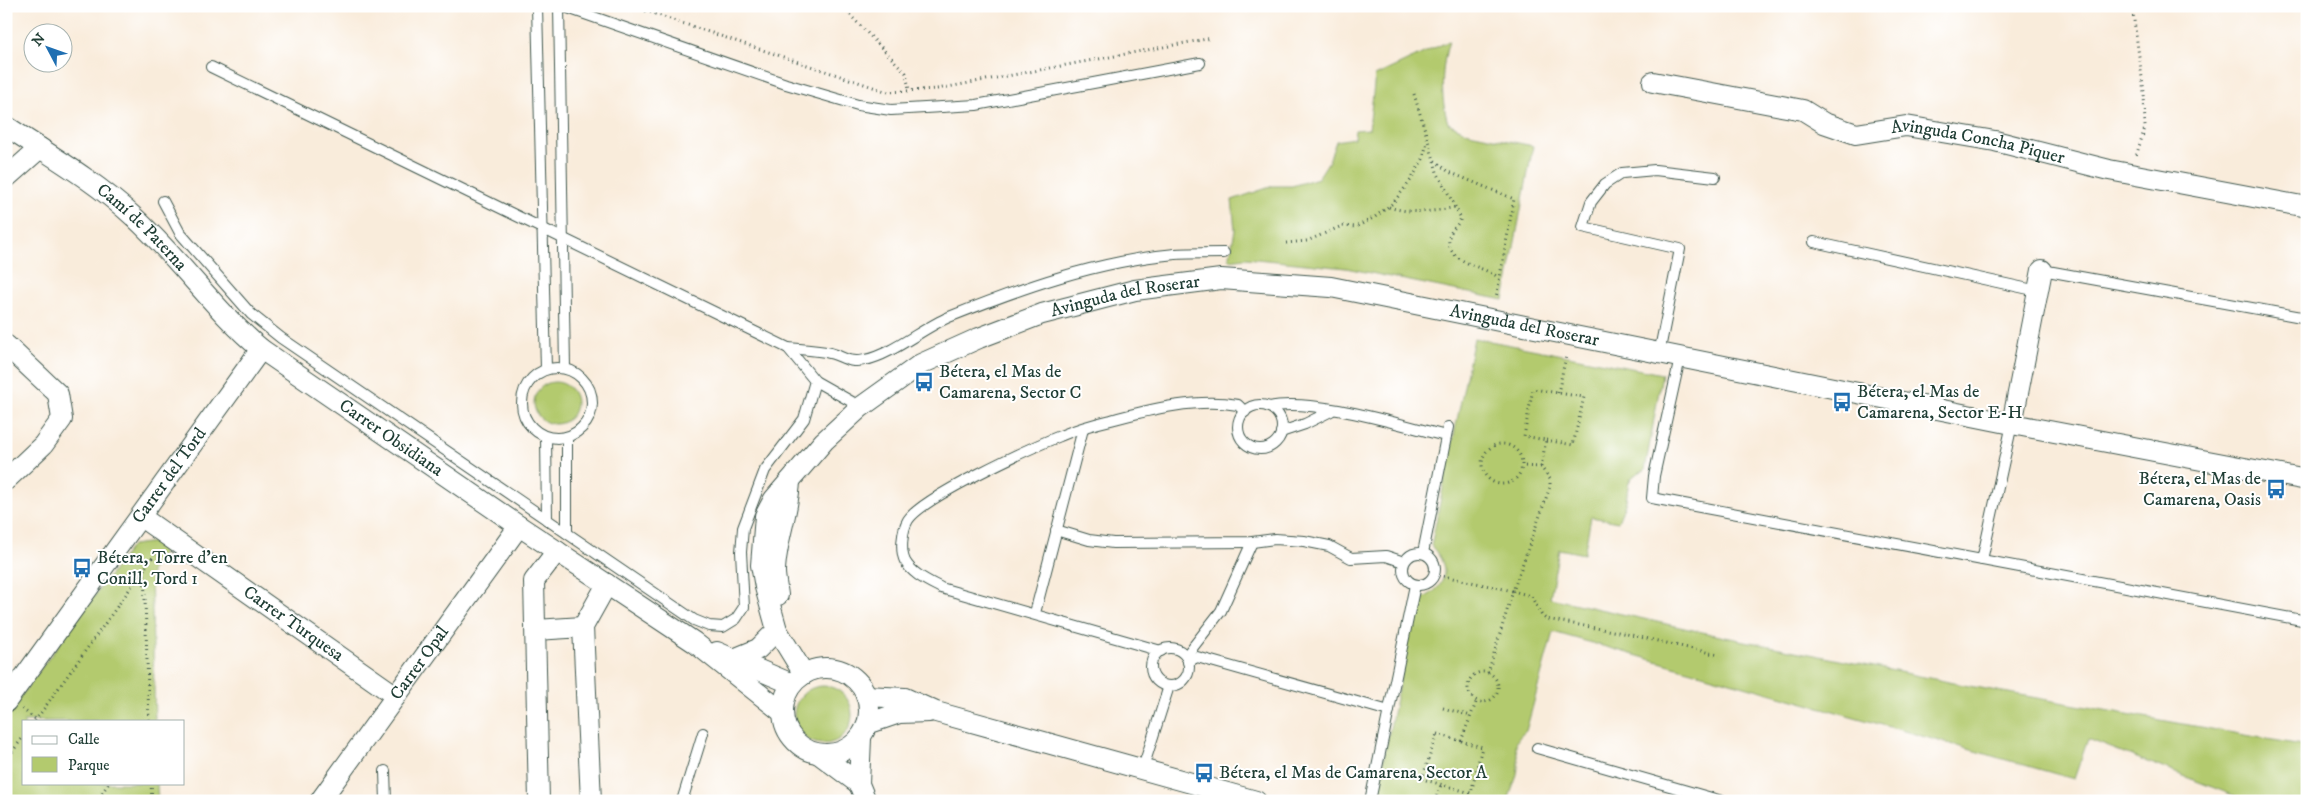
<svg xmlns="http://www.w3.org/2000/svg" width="2313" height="807" viewBox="0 0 2313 807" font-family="'IM FELL DW Pica',serif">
<rect width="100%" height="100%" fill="#fff"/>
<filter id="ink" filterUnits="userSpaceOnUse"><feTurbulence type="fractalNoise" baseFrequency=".02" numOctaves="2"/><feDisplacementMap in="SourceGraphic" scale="10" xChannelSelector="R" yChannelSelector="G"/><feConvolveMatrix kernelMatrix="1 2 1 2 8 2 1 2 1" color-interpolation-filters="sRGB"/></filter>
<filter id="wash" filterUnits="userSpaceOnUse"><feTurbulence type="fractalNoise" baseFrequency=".0096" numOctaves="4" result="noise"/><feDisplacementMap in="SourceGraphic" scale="20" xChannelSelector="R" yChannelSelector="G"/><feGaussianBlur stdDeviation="1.12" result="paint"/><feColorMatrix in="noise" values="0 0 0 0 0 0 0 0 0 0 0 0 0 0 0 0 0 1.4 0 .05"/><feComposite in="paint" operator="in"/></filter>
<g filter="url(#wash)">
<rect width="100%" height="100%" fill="#f9ecdb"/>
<g fill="#b3ca6e" stroke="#698451">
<path d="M1449 41C1441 67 1440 97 1448 123L1469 133 1533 146 1504 300 1346 268 1246 258 1229 260 1235 230 1232 200 1273 186H1292L1318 178 1329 161 1336 141 1354 138 1355 130 1369 129 1375 76Z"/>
<path d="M1474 338 1662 374 1645 470C1622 478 1631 488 1624 507 1622 512 1620 516 1618 522L1591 517 1584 554 1559 549 1550 598 1720 636 1969 686 2307 746V801H2248L2088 739 2074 779 1553 632 1526 731C1509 744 1519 750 1518 766 1518 777 1511 790 1508 801H1375L1416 601C1445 591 1454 569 1431 546Z"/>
<circle cx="555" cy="403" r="21"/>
<path d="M155 542 165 550 151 572 155 721H24V783H157L158 801H6V716L132 545Z"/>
<circle cx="823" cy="715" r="29"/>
</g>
</g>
<g filter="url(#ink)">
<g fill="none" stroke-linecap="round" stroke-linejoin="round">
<defs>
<g id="lane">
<path d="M537 6 546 369"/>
<path d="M559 6 565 368"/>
<path d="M562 6 786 84 858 105 891 110 976 105 1200 63"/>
<path d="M211 67 788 348 815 381 861 407"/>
<path d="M163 201 180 233 251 314 281 338 694 620 709 626 723 627 736 619 744 607 741 552 743 528 765 470 804 419 815 381"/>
<path d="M1814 242 2038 291"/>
<path d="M2042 270 2307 318"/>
<path d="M788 348C801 349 813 350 826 352 842 355 847 364 865 360 891 355 923 328 949 317 1021 288 1097 261 1175 254 1191 253 1208 253 1224 253"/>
<path d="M1659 354 1680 249 1583 227 1591 202 1605 184 1622 173 1655 170 1715 177"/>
<path d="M1680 358 1654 476 1652 498 2307 621"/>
<circle cx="557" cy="403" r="35"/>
<circle cx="1260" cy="427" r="22"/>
<path d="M1269 407C1312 397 1401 425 1446 436"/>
<path d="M1281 432 1305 424 1331 411"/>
<path d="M546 437 547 520"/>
<path d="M1056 530 1089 540 1113 543 1252 542 1275 539 1304 541 1329 546 1351 558 1386 556 1404 562"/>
<path d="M567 533V437"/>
<circle cx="1419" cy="569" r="16"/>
<path d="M1423 553 1448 427"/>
<path d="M1982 560 2012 424"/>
<path d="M1035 613 1083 429"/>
<circle cx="1170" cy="667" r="19"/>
<path d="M1161 651 941 588C928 581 912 574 905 561 900 551 902 530 908 520 923 497 1030 448 1060 436 1076 429 1094 424 1111 420 1151 409 1197 398 1238 405L1245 412"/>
<path d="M1186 656 1221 611 1252 542"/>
<path d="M1188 662 1197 657 1389 711"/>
<path d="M1537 748 1722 801"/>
<path d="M385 771 386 801"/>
<path d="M1142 771 1169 686"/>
<path d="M682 801 703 733"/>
<path d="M1370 801 1415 585"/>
</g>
<g id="street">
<path id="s1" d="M1653 82 1803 110 1824 123 1856 134 1906 126 1995 141 2109 170 2307 207"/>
<path id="s2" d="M6 126C50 155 95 181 134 217 179 258 214 310 261 349L519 526 694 642 782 712"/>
<path d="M6 178 40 148"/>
<path d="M6 345 58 394 62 419 43 445 6 480"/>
<path d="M2012 424 2042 270"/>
<path id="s3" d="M141 517 396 696"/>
<path d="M778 595C777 587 775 579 775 571 776 540 789 512 790 481"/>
<path d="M536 630 583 627"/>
<path d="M717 652 792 684"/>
<path d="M734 659 758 649 777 630"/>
<circle cx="826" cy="711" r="43"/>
<path id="s4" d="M804 674 777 630 765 587 761 565 765 516 774 499 824 441 861 407 921 364 979 338 1042 314 1135 290 1221 279 1331 287 2012 424 2307 480"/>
<path d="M866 696 905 698 936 712 1256 801"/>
<path id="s5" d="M6 702 261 349"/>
<path d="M867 724 899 713 929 712"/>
<path d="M861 738 859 784 866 801"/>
<path d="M819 754 859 784"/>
<path id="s6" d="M320 801 519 526"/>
<path d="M539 801 534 581 557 551"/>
<path d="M591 801 583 627 607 584"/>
</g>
</defs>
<use href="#lane" stroke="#40574d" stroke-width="12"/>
<use href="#street" stroke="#40574d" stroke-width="22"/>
<g stroke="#40574d" stroke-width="3" stroke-dasharray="1 4" stroke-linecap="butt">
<path d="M631 6 888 92 937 89 1212 38"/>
<path d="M845 6 849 14 906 73 909 90"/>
<path d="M2132 6 2144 92 2145 128 2136 156"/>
<path d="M1414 94 1434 160 1449 172 1514 199 1496 298"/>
<path d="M1434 161 1437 172 1461 218C1458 226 1450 230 1449 238 1446 264 1486 266 1499 278"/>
<path d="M1389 207C1410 214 1434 212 1456 207"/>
<path d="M1286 243 1307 241 1342 226 1356 227 1375 217 1393 203 1411 180 1423 159 1427 142"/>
<path d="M1558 393 1566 356"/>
<circle cx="1502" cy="464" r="20"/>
<path d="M1541 467 1546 440 1524 436 1533 389 1584 397 1573 445 1546 440"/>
<path d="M144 569 149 721"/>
<path d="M1443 576 1513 591 1550 487V479L1541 467 1523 466"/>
<circle cx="1483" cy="687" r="15"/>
<path d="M1488 673 1513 591 1531 596 1542 616 1546 619 1618 632 1719 655"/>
<path d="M1443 708 1471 716"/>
<path d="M22 709 37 720"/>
<path d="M35 721 157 551"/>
<path d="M1437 734 1482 747 1471 793 1422 779Z"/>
<path d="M1461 741 1477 700"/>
<path d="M6 760 24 736"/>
<path d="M151 783 152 801"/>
<path d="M96 801 109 783"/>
<path d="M1435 801 1441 785"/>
</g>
<use href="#lane" stroke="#fff" stroke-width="10"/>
<use href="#street" stroke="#fff" stroke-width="20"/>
</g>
</g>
<defs>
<symbol id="bus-bare" viewBox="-9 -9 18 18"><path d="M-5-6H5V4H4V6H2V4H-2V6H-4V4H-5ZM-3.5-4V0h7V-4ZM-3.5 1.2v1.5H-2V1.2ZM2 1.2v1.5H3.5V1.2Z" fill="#1f6fb2" stroke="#fff" stroke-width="2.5" paint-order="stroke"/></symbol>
</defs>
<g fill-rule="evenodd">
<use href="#bus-bare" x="910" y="368" width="28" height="28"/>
<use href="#bus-bare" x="1828" y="388" width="28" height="28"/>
<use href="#bus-bare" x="2262" y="475" width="28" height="28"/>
<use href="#bus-bare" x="68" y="554" width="28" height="28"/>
<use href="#bus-bare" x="1190" y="759" width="28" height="28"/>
</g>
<g text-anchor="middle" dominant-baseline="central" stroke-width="4" stroke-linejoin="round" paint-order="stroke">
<g font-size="18" fill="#1f3d34" stroke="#fff">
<text stroke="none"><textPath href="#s1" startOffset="335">Avinguda Concha Piquer</textPath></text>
<text stroke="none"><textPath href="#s2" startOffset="170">Camí de Paterna</textPath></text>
<text stroke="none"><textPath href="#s4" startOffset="604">Avinguda del Roserar</textPath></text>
<text stroke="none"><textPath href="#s4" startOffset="1009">Avinguda del Roserar</textPath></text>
<text stroke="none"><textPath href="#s2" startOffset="498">Carrer Obsidiana</textPath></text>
<text stroke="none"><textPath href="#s5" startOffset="279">Carrer del Tord</textPath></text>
<text stroke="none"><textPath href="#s3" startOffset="186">Carrer Turquesa</textPath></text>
<text stroke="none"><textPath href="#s6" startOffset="170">Carrer Opal</textPath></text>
</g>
<g font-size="18" fill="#1f3d34" stroke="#fff" text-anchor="start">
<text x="939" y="372">Bétera, el Mas de<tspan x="939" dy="21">Camarena, Sector C</tspan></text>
<text x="1857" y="392">Bétera, el Mas de<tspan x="1857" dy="21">Camarena, Sector E-H</tspan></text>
<text x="2261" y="479" text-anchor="end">Bétera, el Mas de<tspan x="2261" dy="21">Camarena, Oasis</tspan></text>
<text x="97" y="558">Bétera, Torre d'en<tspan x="97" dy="21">Conill, Tord 1</tspan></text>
<text x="1219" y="773">Bétera, el Mas de Camarena, Sector A</text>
</g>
</g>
<rect width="2313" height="807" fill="none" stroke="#fff" stroke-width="25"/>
<rect x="22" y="720" width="162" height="65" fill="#ffffff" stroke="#a5b1ae"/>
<rect x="32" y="736" width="25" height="8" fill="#ffffff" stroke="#a5b1ae"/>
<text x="68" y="744" font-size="15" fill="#1f3d34">Calle</text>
<rect x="32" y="757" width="25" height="15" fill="#b3ca6e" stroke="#a5b1ae"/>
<text x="68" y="770" font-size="15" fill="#1f3d34">Parque</text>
<g transform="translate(48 48) rotate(311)"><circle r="24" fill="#ffffff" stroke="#a5b1ae"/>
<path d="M0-4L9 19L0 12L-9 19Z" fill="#1f6fb2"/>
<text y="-8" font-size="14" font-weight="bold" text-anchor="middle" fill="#1f3d34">N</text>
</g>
</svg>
